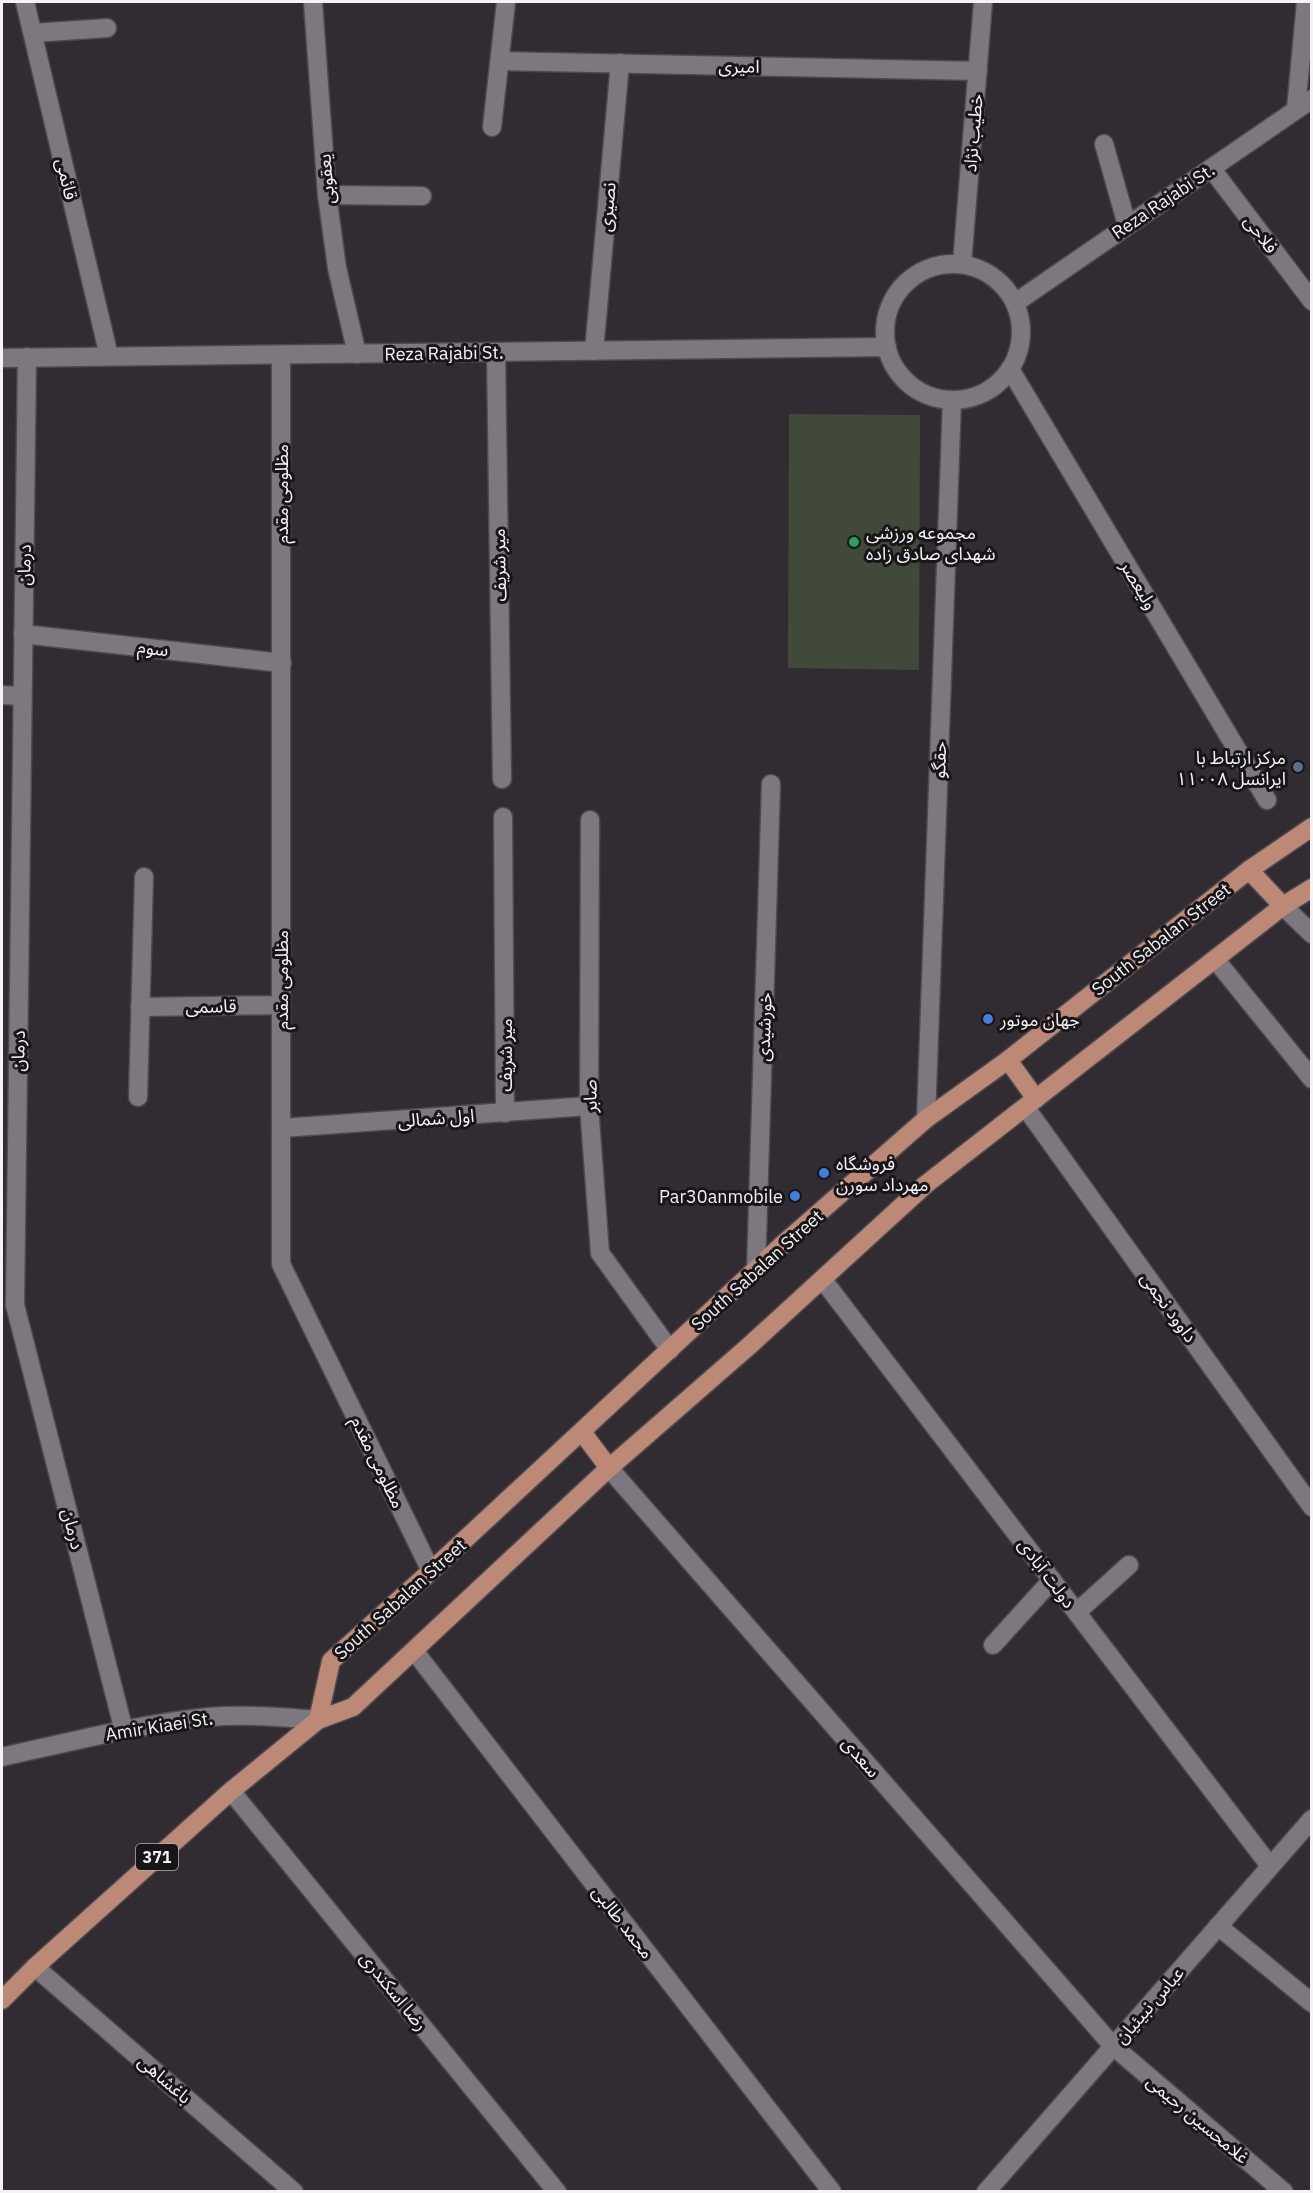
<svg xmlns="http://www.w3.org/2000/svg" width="1313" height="2193" viewBox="0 0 1313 2193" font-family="'IBM Plex Sans','Noto Sans Arabic',sans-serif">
<rect width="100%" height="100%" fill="#302c32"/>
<path fill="#41493a" d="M789 414 920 415 919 670 788 668Z"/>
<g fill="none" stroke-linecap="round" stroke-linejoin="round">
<defs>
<path id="lane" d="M313 2 314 16"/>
<g id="street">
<path d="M25 2 109 356"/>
<path d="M314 16 327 195 337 268 357 354"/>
<path d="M33 33 107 28"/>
<path d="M500 61 978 71"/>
<path d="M1296 109 1306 2"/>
<path d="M492 127 506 2"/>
<path d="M1104 144 1127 225"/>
<path d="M1211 168 1312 301"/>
<path d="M327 195 422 196"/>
<path d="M962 264 983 2"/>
<circle cx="953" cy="332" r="68"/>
<path d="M1015 303 1312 99"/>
<path d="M594 351 620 63"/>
<path d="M496 352 502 779"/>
<path d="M281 355V1264L431 1571"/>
<path d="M27 357 15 1305 124 1731"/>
<path d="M2 358 887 347"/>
<path d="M1010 369 1267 800"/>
<path d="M23 634 282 663"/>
<path d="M2 695 22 696"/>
<path d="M503 817 505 1113"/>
<path d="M590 820 589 1106 600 1253 670 1350"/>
<path d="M1283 906 1312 934"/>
<path d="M1215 959 1312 1079"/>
<path d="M140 1007 281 1005"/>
<path d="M138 1097 144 877"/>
<path d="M1026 1108 1312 1507"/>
<path d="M926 1119 952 400"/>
<path d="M282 1128 589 1106"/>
<path d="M756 1270 771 784"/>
<path d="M823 1280 1270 1866"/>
<path d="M609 1468 1113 2046 1284 2192"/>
<path d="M1077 1612 1129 1565"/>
<path d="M993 1645 1052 1580"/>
<path d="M415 1652 832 2192"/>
<path d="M2 1757C70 1742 139 1724 209 1717 245 1714 282 1717 318 1720"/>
<path d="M231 1791 557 2192"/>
<path d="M1218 1926 1312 2003"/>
<path d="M35 1967 294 2192"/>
<path d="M986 2192 1312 1819"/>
</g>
<g id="primary">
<path d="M1249 870 1283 906"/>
<path d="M1008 1060 1036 1099"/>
<path d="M582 1432 609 1468"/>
<path d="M318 1720 331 1661 431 1571 782 1245 926 1119 1008 1060 1249 870 1312 827"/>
<path d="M2 2000 35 1967 231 1791 318 1720 353 1707 609 1468 749 1346 925 1185 1283 906 1312 888"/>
</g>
</defs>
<use href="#lane" stroke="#4d494f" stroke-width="21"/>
<use href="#street" stroke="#4d494f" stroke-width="21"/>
<use href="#primary" stroke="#4d494f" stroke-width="21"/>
<use href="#lane" stroke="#7d7880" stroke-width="18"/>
<use href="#street" stroke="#7d7880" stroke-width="18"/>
<use href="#primary" stroke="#bb8975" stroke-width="18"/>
</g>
<circle fill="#2e9e5b" stroke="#171518" stroke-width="2" cx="854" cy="542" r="6"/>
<circle fill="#5c6f8a" stroke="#171518" stroke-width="2" cx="1298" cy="767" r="6"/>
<g fill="#3f7fe0" stroke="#171518" stroke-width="2">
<circle cx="988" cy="1019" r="6"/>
<circle cx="824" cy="1173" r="6"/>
<circle cx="795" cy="1196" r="6"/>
</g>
<g text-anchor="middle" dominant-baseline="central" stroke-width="6" stroke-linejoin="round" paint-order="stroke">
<rect fill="#171518" stroke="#b2b0b3" stroke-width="1.5" x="136" y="1844" width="42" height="26" rx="4.5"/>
<g font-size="16" font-weight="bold" fill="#f5f2f6">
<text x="157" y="1857">371</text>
</g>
<g font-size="18" fill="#f5f2f6" stroke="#171518">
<text transform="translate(739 66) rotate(1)">امیری</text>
<text transform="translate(973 133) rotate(-85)">خطیب نژاد</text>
<text transform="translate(67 179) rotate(77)">قائمی</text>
<text transform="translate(326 179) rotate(-95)">یعقوبی</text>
<text transform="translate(1163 201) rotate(-34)">Reza Rajabi St.</text>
<text transform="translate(607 207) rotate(-85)">نصیری</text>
<text transform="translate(1261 234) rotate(53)">فلاحی</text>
<text transform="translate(444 353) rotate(-1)">Reza Rajabi St.</text>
<text transform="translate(281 494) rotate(-90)">مظلومی مقدم</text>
<text transform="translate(24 565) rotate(-89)">درمان</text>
<text transform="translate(499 565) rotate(-91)">میر شریف</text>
<text transform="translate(1139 585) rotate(59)">ولیعصر</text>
<text transform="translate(153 648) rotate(6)">سوم</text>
<text transform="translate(939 760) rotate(-88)">حقگو</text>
<text transform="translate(1161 939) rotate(-38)">South Sabalan Street</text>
<text transform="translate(281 980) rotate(-90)">مظلومی مقدم</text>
<text transform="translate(211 1006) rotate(-1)">قاسمی</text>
<text transform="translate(764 1027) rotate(-88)">خورشیدی</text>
<text transform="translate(18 1051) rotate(-89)">درمان</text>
<text transform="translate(505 1055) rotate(-90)">میر شریف</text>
<text transform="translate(590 1096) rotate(-91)">صابر</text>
<text transform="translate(436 1118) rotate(-4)">اول شمالی</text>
<text transform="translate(757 1270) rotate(-42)">South Sabalan Street</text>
<text transform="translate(1169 1307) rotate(54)">داوود نجمی</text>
<text transform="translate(378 1462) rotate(64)">مظلومی مقدم</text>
<text transform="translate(73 1529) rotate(76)">درمان</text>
<text transform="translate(1047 1573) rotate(53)">دولت آبادی</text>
<text transform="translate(400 1599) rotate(-42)">South Sabalan Street</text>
<text transform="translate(159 1726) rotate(-9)">Amir Kiaei St.</text>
<text transform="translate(861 1757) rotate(49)">سعدی</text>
<text transform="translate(623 1922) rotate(52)">محمد طالبی</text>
<text transform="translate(394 1991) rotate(51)">رضا اسکندری</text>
<text transform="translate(1149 2005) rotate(-49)">عباس نبیئیان</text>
<text transform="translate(165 2079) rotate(41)">باغشاهی</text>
<text transform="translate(1198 2119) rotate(40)">غلامحسین رحیمی</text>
</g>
<g font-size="18" fill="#f5f2f6" stroke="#171518" text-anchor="start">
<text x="866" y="532">مجموعه ورزشی<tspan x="866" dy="21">شهدای صادق زاده</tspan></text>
<text x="1286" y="757" text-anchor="end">مرکز ارتباط با<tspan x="1286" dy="21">ایرانسل ۱۱۰۰۸</tspan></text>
<text x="1000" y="1019">جهان موتور</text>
<text x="836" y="1163">فروشگاه<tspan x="836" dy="21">مهرداد سورن</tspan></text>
<text x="783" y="1196" text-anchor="end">Par30anmobile</text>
</g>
</g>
<rect width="1313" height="2193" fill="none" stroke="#f5f2f6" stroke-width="6"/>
</svg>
